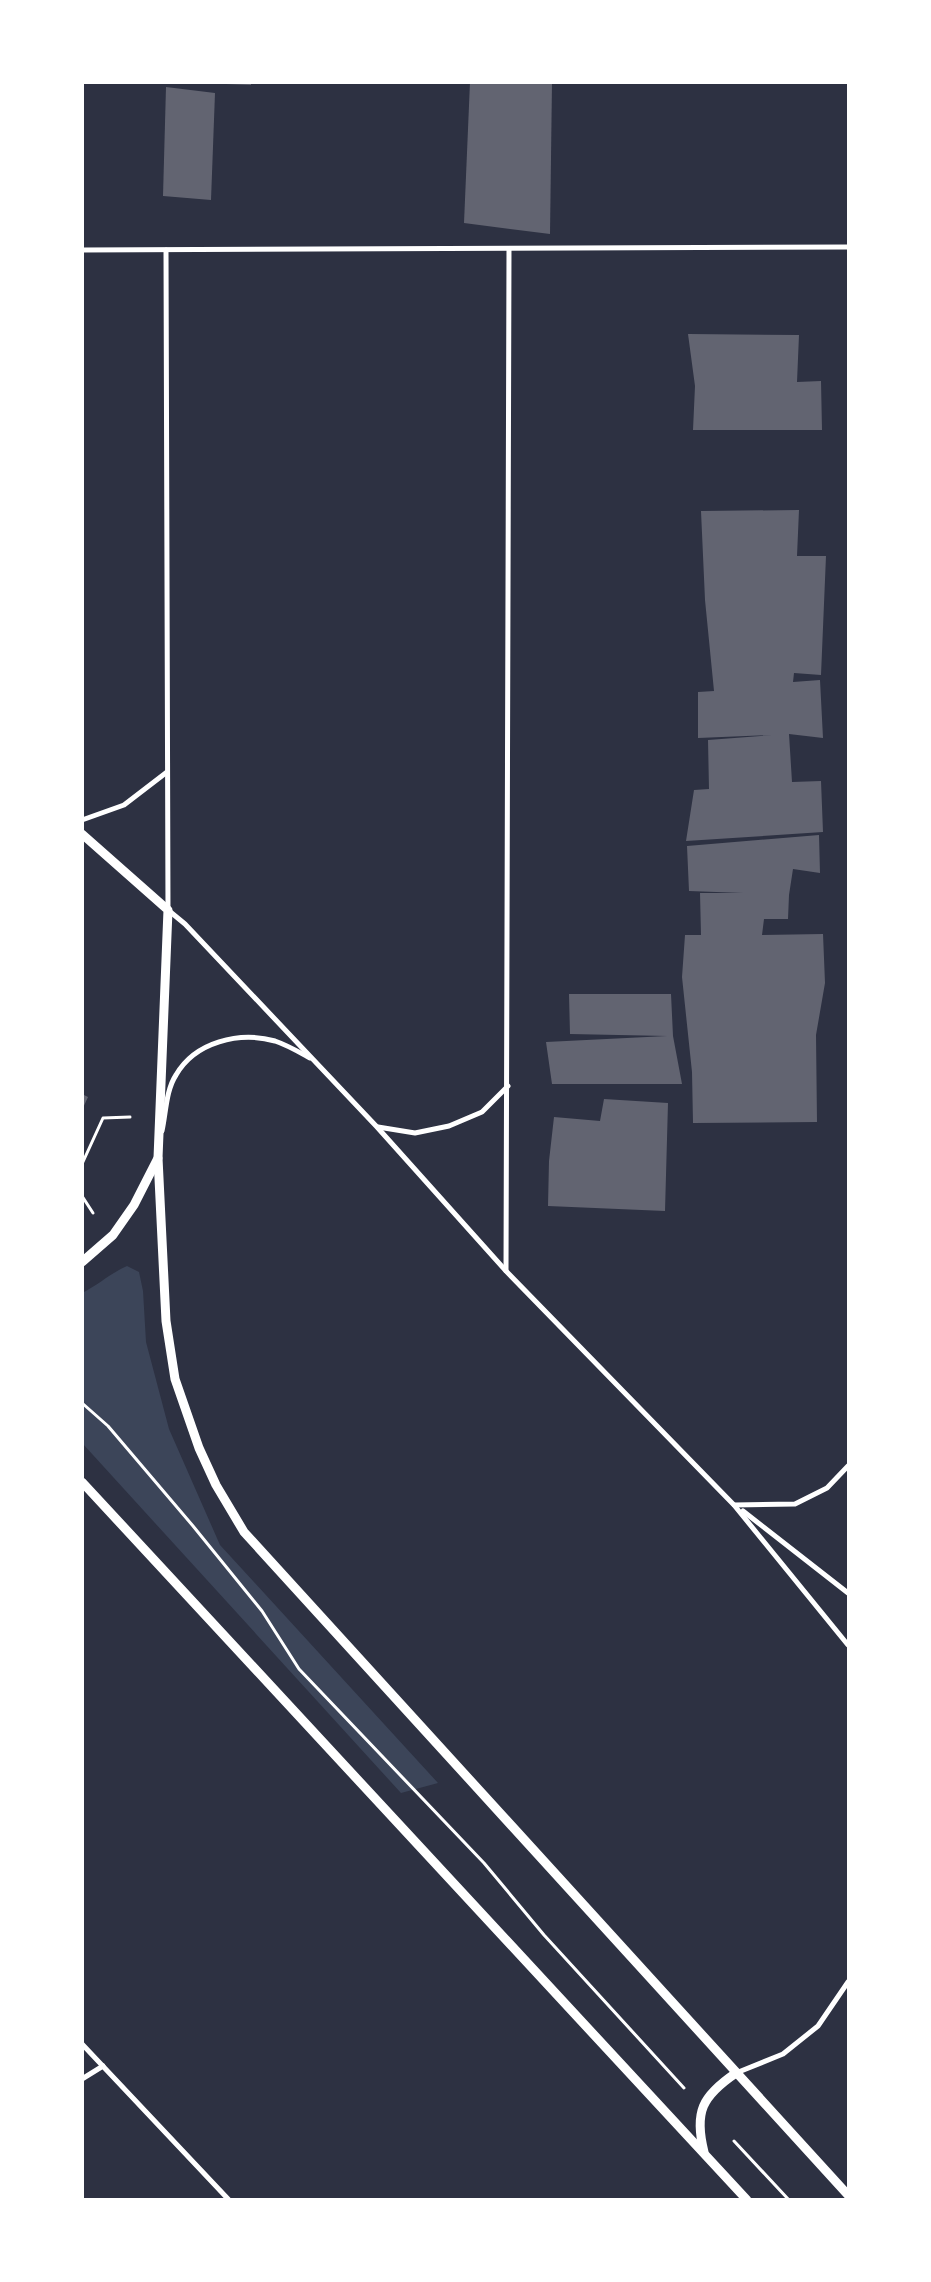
<svg xmlns="http://www.w3.org/2000/svg" width="931" height="2282" viewBox="0 0 931 2282" font-family="Roboto,sans-serif">
<rect width="100%" height="100%" fill="#2d3142"/>
<path fill="#3c4559" d="M127 1266 139 1272 143 1291 146 1342 169 1429 220 1545 438 1783 401 1793 83 1444 82 1293C98 1285 111 1273 127 1266Z"/>
<g fill="#626471">
<path d="M226 82H251V85L226 84Z"/>
<path d="M470 82H552L550 234 464 223Z"/>
<path d="M166 87 215 93 211 200 163 196Z"/>
<path d="M688 334 799 335 797 382 821 381 822 430H693L695 386Z"/>
<path d="M799 510 797 556H826L821 675 794 673 793 682 820 680 823 738 789 734 792 782 821 781 823 832 686 841 694 790 709 789 708 740 773 735 698 738V692L714 691 705 600 701 511Z"/>
<path d="M819 835 820 873 793 869 789 895 788 919H764L762 935 823 934 825 983 816 1035 817 1122 693 1123 692 1072 682 977 685 935H701L700 893H743L689 891 687 846Z"/>
<path d="M569 994H671L673 1036 682 1084H552L546 1042 667 1036 570 1034Z"/>
<path d="M82 1094 88 1097 82 1110Z"/>
<path d="M604 1099 668 1103 665 1211 548 1206 549 1161 554 1117 600 1121Z"/>
</g>
<g fill="none" stroke-linecap="round" stroke-linejoin="round">
<g stroke="#fff" stroke-width="3">
<path d="M82 1164 103 1118 130 1117"/>
<path d="M82 1196 93 1213"/>
<path d="M82 1403 108 1426 193 1526 262 1611 299 1669 484 1863 544 1935 684 2088"/>
<path d="M734 2141 789 2200"/>
</g>
<g stroke="#fff" stroke-width="5">
<path d="M82 250 848 247"/>
<path d="M166 250 168 910 185 924 377 1127 506 1271 734 1505 848 1645"/>
<path d="M82 820 124 805 167 772"/>
<path d="M378 1127 415 1133 449 1126 482 1112 508 1086"/>
<path d="M162 1131C166 1113 166 1090 176 1075 195 1042 239 1031 275 1041 287 1045 299 1052 310 1058"/>
<path d="M506 1271 509 249"/>
<path d="M734 1505 795 1504 827 1488 848 1466"/>
<path d="M743 1511 848 1593"/>
<path d="M82 2044 229 2200"/>
<path d="M736 2073 783 2054 818 2026 848 1982"/>
<path d="M82 2079 103 2066"/>
</g>
<g stroke="#fff" stroke-width="9">
<path d="M82 834 168 910 158 1158 134 1205 113 1235 82 1262"/>
<path d="M158 1158 166 1321 175 1379 199 1448 216 1485 244 1532 848 2195"/>
<path d="M82 1482 747 2200"/>
<path d="M704 2152C694 2112 702 2096 736 2073"/>
</g>
</g>
<rect width="931" height="2282" fill="none" stroke="#ffffff" stroke-width="168"/>
</svg>
